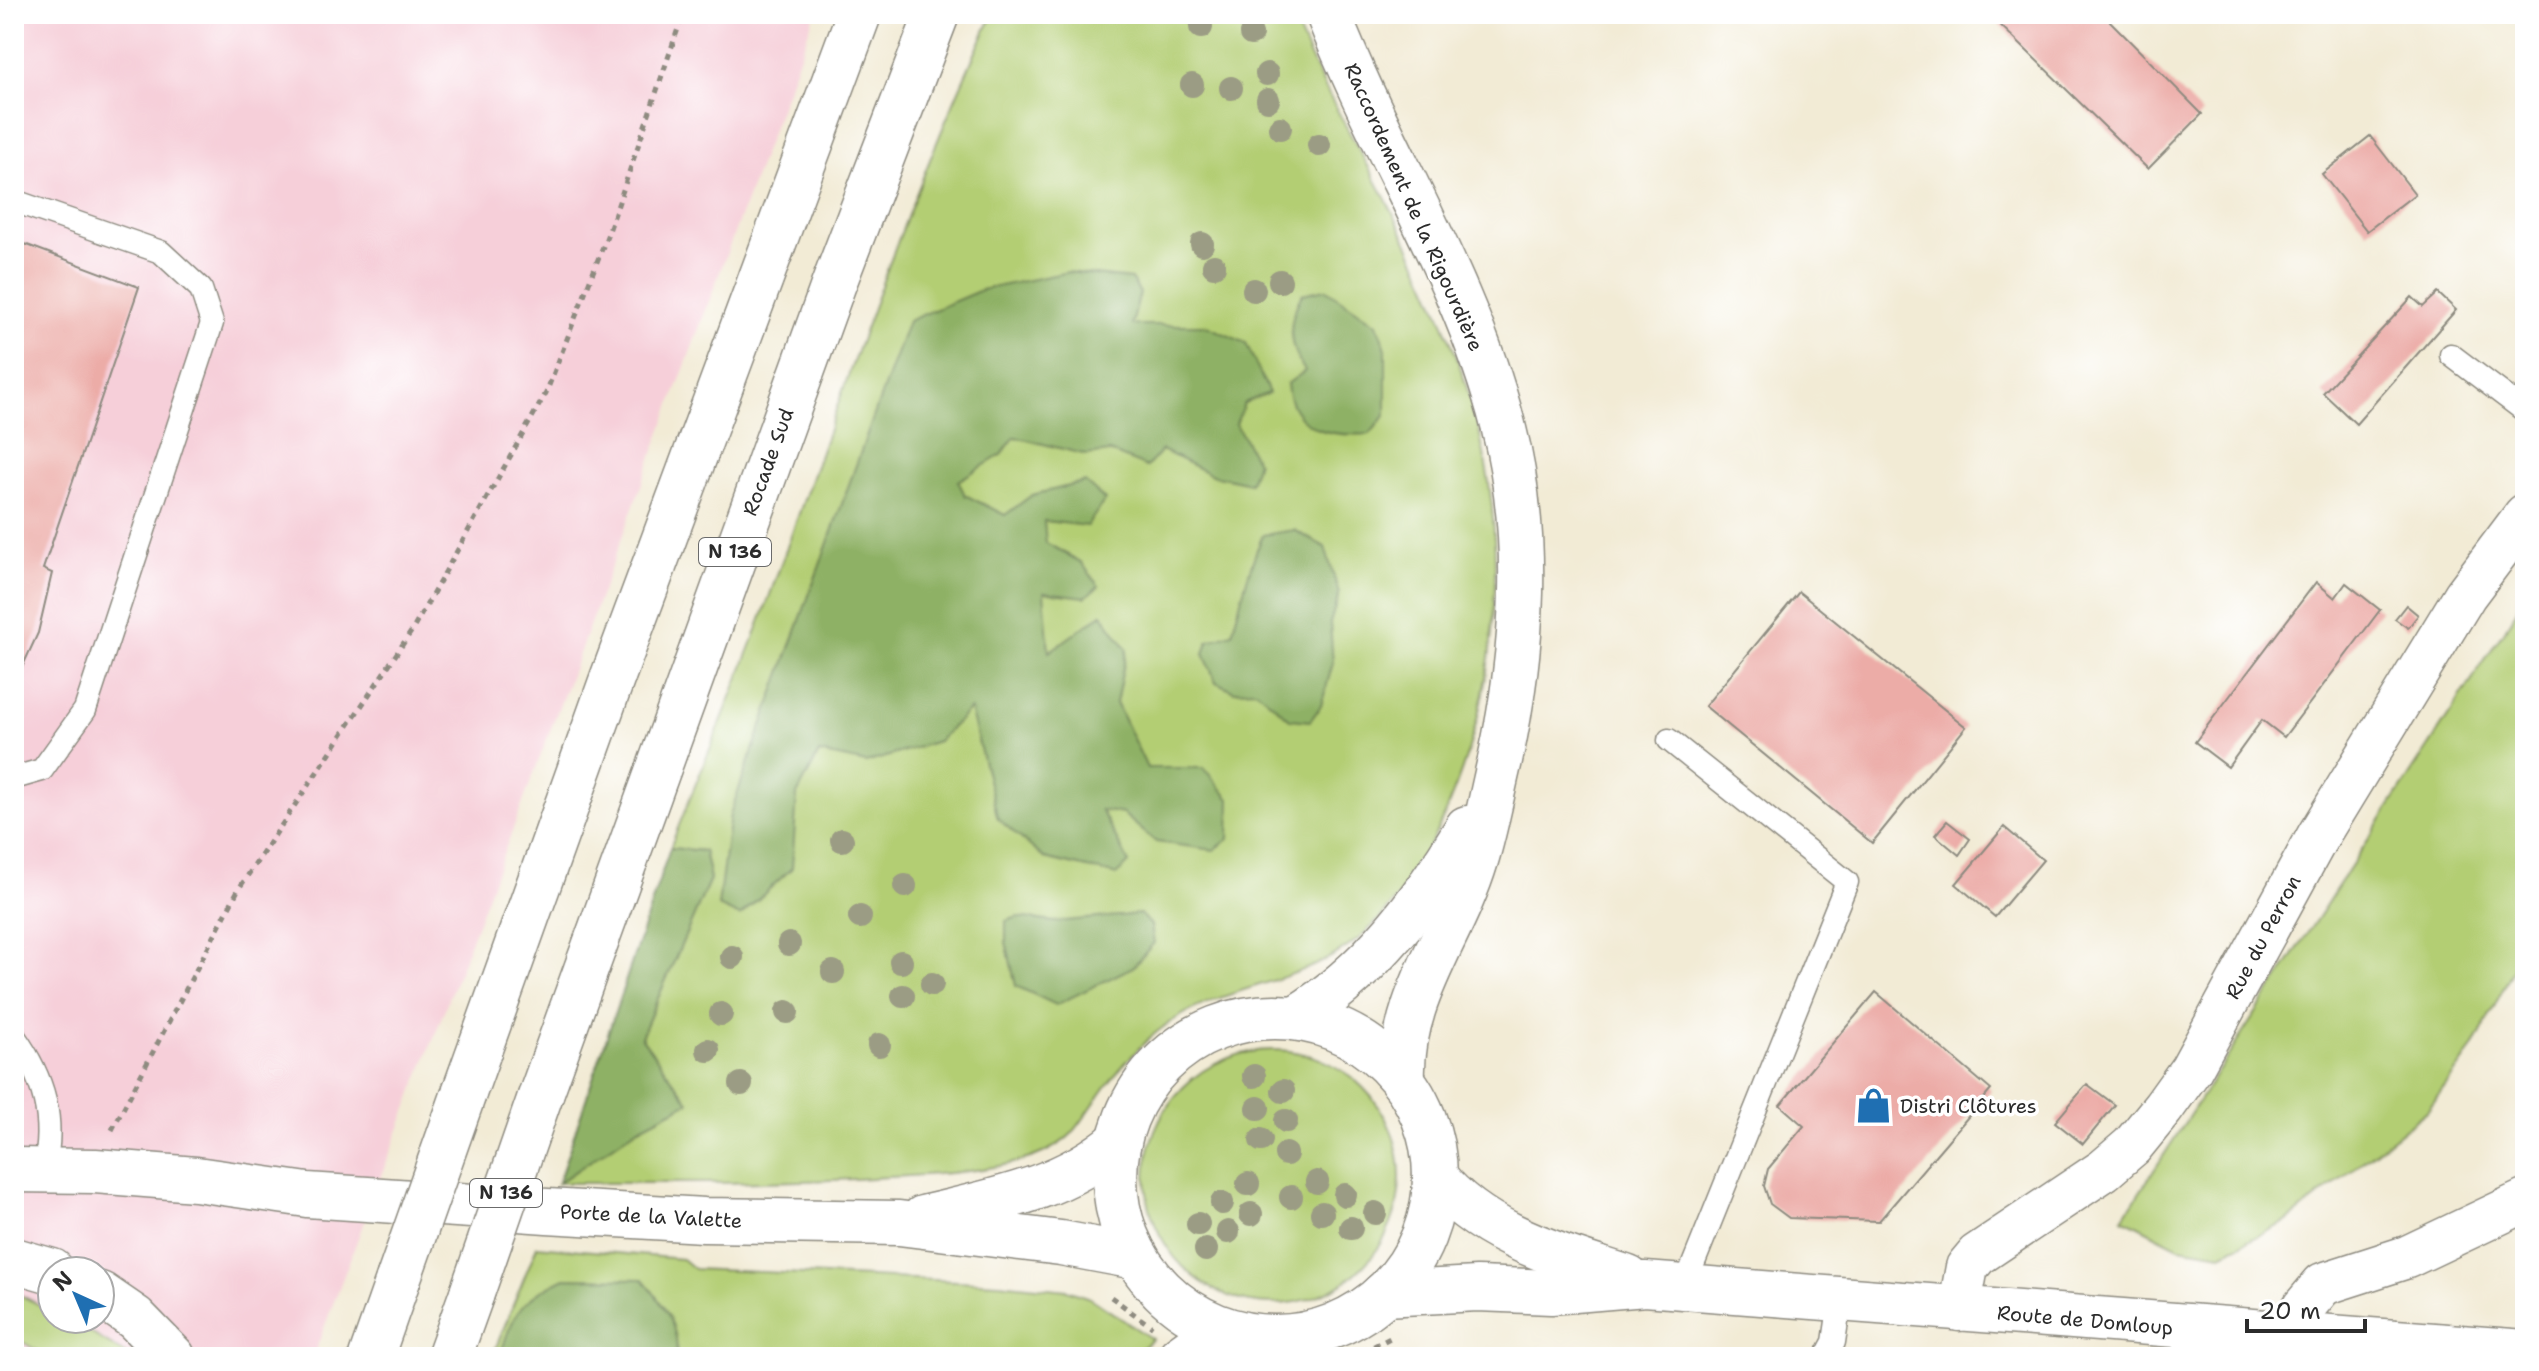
<svg xmlns="http://www.w3.org/2000/svg" width="2539" height="1371" viewBox="0 0 2539 1371" font-family="'Shantell Sans',sans-serif">
<rect width="100%" height="100%" fill="#fff"/>
<filter id="ink" filterUnits="userSpaceOnUse"><feTurbulence type="fractalNoise" baseFrequency=".0125" numOctaves="2"/><feDisplacementMap in="SourceGraphic" scale="16" xChannelSelector="R" yChannelSelector="G"/><feConvolveMatrix kernelMatrix="1 2 1 2 8 2 1 2 1" color-interpolation-filters="sRGB"/></filter>
<filter id="wash" filterUnits="userSpaceOnUse"><feTurbulence type="fractalNoise" baseFrequency=".006" numOctaves="4" result="noise"/><feDisplacementMap in="SourceGraphic" scale="32" xChannelSelector="R" yChannelSelector="G"/><feGaussianBlur stdDeviation="1.8" result="paint"/><feColorMatrix in="noise" values="0 0 0 0 0 0 0 0 0 0 0 0 0 0 0 0 0 1.4 0 .05"/><feComposite in="paint" operator="in"/></filter>
<g filter="url(#wash)">
<rect width="100%" height="100%" fill="#f2ebd5"/>
<path fill="#f6cfd9" fill-rule="evenodd" d="M14 14H815L573 670 313 1357H14ZM52 1271H100V1319H52Z"/>
<g fill="#b3ce73" stroke="#6f7c4f" stroke-width="2">
<path d="M993 14H1292C1320 89 1364 153 1399 225 1430 289 1461 357 1478 427 1504 530 1500 653 1467 754 1445 821 1413 893 1358 939 1304 983 1236 983 1177 1018 1146 1036 1119 1068 1098 1098 1079 1123 1077 1136 1047 1151 1008 1171 933 1175 889 1177 779 1184 669 1183 558 1183L637 1129 689 1102 641 1037 710 879 704 851 670 848C704 762 741 677 772 589 842 395 906 201 993 14Z"/>
<path d="M2519 607 2525 610V946L2473 1048 2427 1111 2286 1222 2222 1254 2179 1247 2123 1218Z"/>
<circle cx="1273" cy="1177" r="127"/>
<path d="M537 1246 682 1259 694 1269 999 1283 1067 1290 1090 1298 1152 1339 1131 1357H492Z"/>
<path d="M14 1292 52 1311V1319H67L131 1357H48L14 1337Z"/>
</g>
<g fill="#8eb165" stroke="#5c6e48" stroke-width="2">
<path d="M1068 272 1131 279 1140 293 1132 325H1204L1246 343 1269 393 1244 403 1236 424 1257 462 1250 483 1212 475 1162 450 1147 467 1110 452 1087 455 1015 437 1001 455 958 481 965 495 1005 515 1032 495 1085 482 1105 500 1087 526 1044 521 1046 543 1081 562 1099 586 1085 597 1044 592 1049 652 1102 614 1127 649 1116 703 1147 768H1204L1230 799 1229 839 1214 850 1156 842 1123 814 1101 810 1129 863 1117 875 1044 858 998 819 970 709 938 741 866 763 819 753 797 795 792 868 740 916 718 906 730 814 908 321 981 290Z"/>
<path d="M1325 289 1377 324 1386 349V415L1370 434C1331 437 1291 431 1287 384L1305 371C1287 346 1287 322 1302 294Z"/>
<path d="M1294 530 1325 547 1339 594 1330 623 1333 663 1321 706 1310 721 1290 719 1256 690 1234 691 1216 682 1204 654 1208 641 1232 633C1241 601 1249 566 1263 535Z"/>
<path d="M670 848 704 851 710 879 641 1037 689 1102 637 1129 558 1183Z"/>
<path d="M1140 914 1151 925 1154 943 1133 967 1056 1005 1016 986 1006 942V921L1018 917 1054 922Z"/>
<path d="M565 1278 643 1279C661 1302 681 1326 676 1357H500C513 1312 522 1298 565 1278Z"/>
</g>
<g id="blocks">
<g fill="#ecaca7">
<path d="M1989 14H2103L2202 114 2148 169Z"/>
<path d="M2370 136 2415 194 2367 231 2322 174Z"/>
<path d="M14 240 139 287 43 569 52 573 38 633 14 685Z"/>
<path d="M2438 293 2456 310 2356 424 2323 393 2412 297 2423 307Z"/>
<path d="M2316 582 2335 598 2346 583 2380 610 2284 737 2262 720 2228 767 2195 742Z"/>
<path d="M1799 592 1966 727 1872 843 1705 706Z"/>
<path d="M2406 605 2418 615 2408 628 2395 619Z"/>
<path d="M1947 821 1970 839 1959 855 1935 835Z"/>
<path d="M2004 827 2043 860 1995 917 1956 884Z"/>
<path d="M1876 992 1991 1090 1879 1221 1789 1218 1770 1204 1764 1186 1768 1169 1804 1126 1780 1105Z"/>
<path d="M2087 1084 2115 1105 2083 1144 2055 1122Z"/>
</g>
</g>
</g>
<g filter="url(#ink)">
<use href="#blocks" fill-opacity="0" stroke="#8e8b80" stroke-width="2"/>
<g fill="none" stroke-linecap="round" stroke-linejoin="round">
<defs>
<g id="lane">
<path d="M14 201 161 252 201 289 212 323 85 710 42 770 14 778"/>
<path d="M2451 355 2525 411"/>
<path d="M1669 740 1847 882 1684 1287"/>
<path d="M14 1036C44 1078 56 1119 44 1170"/>
<path d="M1826 1357 1834 1342 1840 1301"/>
</g>
<g id="street">
<path d="M1959 1310 1967 1267 1977 1255 2104 1170 2132 1146 2163 1108 2191 1069 2318 836 2465 595 2525 515"/>
<path d="M2295 1336 2303 1308 2323 1284 2407 1257 2525 1201"/>
</g>
<g id="secondary">
<path d="M1328 14C1382 152 1466 280 1503 425 1531 533 1524 652 1500 760 1492 793 1486 828 1476 860 1453 937 1399 998 1403 1081"/>
<circle cx="1275" cy="1177" r="160"/>
<path d="M1296 1018C1371 971 1422 903 1467 828"/>
<path d="M14 1170 95 1171 196 1179 307 1195 547 1211 704 1220 899 1223 1061 1243 1136 1257"/>
<path d="M1435 1177C1483 1236 1559 1255 1628 1278"/>
<path d="M923 1218C993 1201 1063 1189 1119 1141"/>
<path d="M1384 1294 1477 1289 1551 1292 1645 1284 2525 1352"/>
</g>
<g id="highway">
<path d="M464 1093 612 679 859 14"/>
<path d="M541 1094 833 286 937 14"/>
<path d="M14 1260 52 1271"/>
<path d="M100 1294 135 1318 173 1357"/>
<path d="M371 1357 398 1280"/>
<path d="M449 1357 472 1293"/>
<path d="M1180 1357 1220 1328"/>
</g>
</defs>
<use href="#lane" stroke="#8e8b80" stroke-width="25"/>
<use href="#street" stroke="#8e8b80" stroke-width="45"/>
<use href="#secondary" stroke="#8e8b80" stroke-width="47"/>
<use href="#highway" stroke="#8e8b80" stroke-width="47"/>
<g stroke="#8e8b80" stroke-width="5" stroke-dasharray="6 6" stroke-linecap="butt">
<path d="M112 1130 238 890 413 629 546 393 609 231 683 14"/>
<path d="M1111 1297 1152 1327"/>
<path d="M14 1346 32 1357"/>
<path d="M1352 1357 1390 1338"/>
</g>
<use href="#lane" stroke="#fff" stroke-width="22"/>
<use href="#street" stroke="#fff" stroke-width="42"/>
<use href="#secondary" stroke="#fff" stroke-width="44"/>
<use href="#highway" stroke="#fff" stroke-width="44"/>
<defs>
<g id="highway-bridge">
<path d="M398 1280 464 1093"/>
<path d="M472 1293 541 1094"/>
</g>
</defs>
<use href="#highway-bridge" stroke="#8e8b80" stroke-width="47" stroke-linecap="butt"/>
<use href="#highway-bridge" stroke="#fff" stroke-width="44"/>
</g>
<g fill="#9b9c84">
<circle cx="1201" cy="27" r="12"/>
<circle cx="1251" cy="34" r="12"/>
<circle cx="1267" cy="74" r="12"/>
<circle cx="1192" cy="85" r="12"/>
<circle cx="1231" cy="88" r="12"/>
<circle cx="1268" cy="100" r="12"/>
<circle cx="1280" cy="128" r="12"/>
<circle cx="1319" cy="145" r="12"/>
<circle cx="1202" cy="244" r="12"/>
<circle cx="1214" cy="266" r="12"/>
<circle cx="1280" cy="281" r="12"/>
<circle cx="1254" cy="290" r="12"/>
<circle cx="842" cy="840" r="12"/>
<circle cx="905" cy="886" r="12"/>
<circle cx="860" cy="917" r="12"/>
<circle cx="789" cy="944" r="12"/>
<circle cx="732" cy="957" r="12"/>
<circle cx="901" cy="962" r="12"/>
<circle cx="833" cy="972" r="12"/>
<circle cx="932" cy="984" r="12"/>
<circle cx="903" cy="996" r="12"/>
<circle cx="787" cy="1012" r="12"/>
<circle cx="721" cy="1014" r="12"/>
<circle cx="879" cy="1045" r="12"/>
<circle cx="708" cy="1050" r="12"/>
<circle cx="1254" cy="1076" r="12"/>
<circle cx="741" cy="1084" r="12"/>
<circle cx="1283" cy="1091" r="12"/>
<circle cx="1258" cy="1108" r="12"/>
<circle cx="1286" cy="1121" r="12"/>
<circle cx="1261" cy="1140" r="12"/>
<circle cx="1286" cy="1154" r="12"/>
<circle cx="1317" cy="1182" r="12"/>
<circle cx="1248" cy="1184" r="12"/>
<circle cx="1345" cy="1195" r="12"/>
<circle cx="1291" cy="1197" r="12"/>
<circle cx="1222" cy="1203" r="12"/>
<circle cx="1322" cy="1213" r="12"/>
<circle cx="1375" cy="1213" r="12"/>
<circle cx="1251" cy="1214" r="12"/>
<circle cx="1198" cy="1224" r="12"/>
<circle cx="1351" cy="1228" r="12"/>
<circle cx="1228" cy="1232" r="12"/>
<circle cx="1206" cy="1250" r="12"/>
</g>
</g>
<defs>
<symbol id="shop-bare" viewBox="-9 -9 18 18"><path d="M-5-2.5h2.3a2.7 3.5 0 0 1 5.4 0H5L5.5 6h-11ZM-1.5-2.5h3a1.5 2.3 0 0 0-3 0Z" fill="#1f6fb2" stroke="#fff" stroke-width="2.5" paint-order="stroke"/></symbol>
</defs>
<g fill-rule="evenodd">
<use href="#shop-bare" x="1848" y="1080" width="51" height="51"/>
</g>
<g text-anchor="middle" dominant-baseline="central" stroke-width="7" stroke-linejoin="round" paint-order="stroke">
<g fill="#fff" stroke="#6b6b6b" stroke-width="2">
<rect x="699" y="538" width="72" height="28" rx="6"/>
<rect x="470" y="1179" width="72" height="28" rx="6"/>
</g>
<g font-size="18" font-weight="bold" fill="#2b2b2b">
<text x="735" y="552">N 136</text>
<text x="506" y="1193">N 136</text>
</g>
<g font-size="20" fill="#2b2b2b" stroke="#fff">
<text transform="translate(1414 207) rotate(66)">Raccordement de la Rigourdière</text>
<text transform="translate(768 462) rotate(-70)">Rocade Sud</text>
<text transform="translate(2263 937) rotate(-62)">Rue du Perron</text>
<text transform="translate(651 1216) rotate(3)">Porte de la Valette</text>
<text transform="translate(2085 1320) rotate(5)">Route de Domloup</text>
</g>
<g font-size="20" fill="#2b2b2b" stroke="#fff" text-anchor="start">
<text x="1900" y="1106">Distri Clôtures</text>
</g>
</g>
<rect width="2539" height="1371" fill="none" stroke="#fff" stroke-width="48"/>
<g transform="translate(76 1295) rotate(316)"><circle r="38" fill="#ffffff" stroke="#aaaaaa" stroke-width="2"/>
<path d="M0-6L14 30L0 20L-14 30Z" fill="#1f6fb2"/>
<text y="-12" font-size="22" font-weight="bold" text-anchor="middle" fill="#2b2b2b">N</text>
</g>
<path d="M2247 1319v12h118v-12" fill="none" stroke="#2b2b2b" stroke-width="4"/>
<text x="2259" y="1319" font-size="24" fill="#2b2b2b" stroke="#ffffff" stroke-width="6" paint-order="stroke">20 m</text>
</svg>
